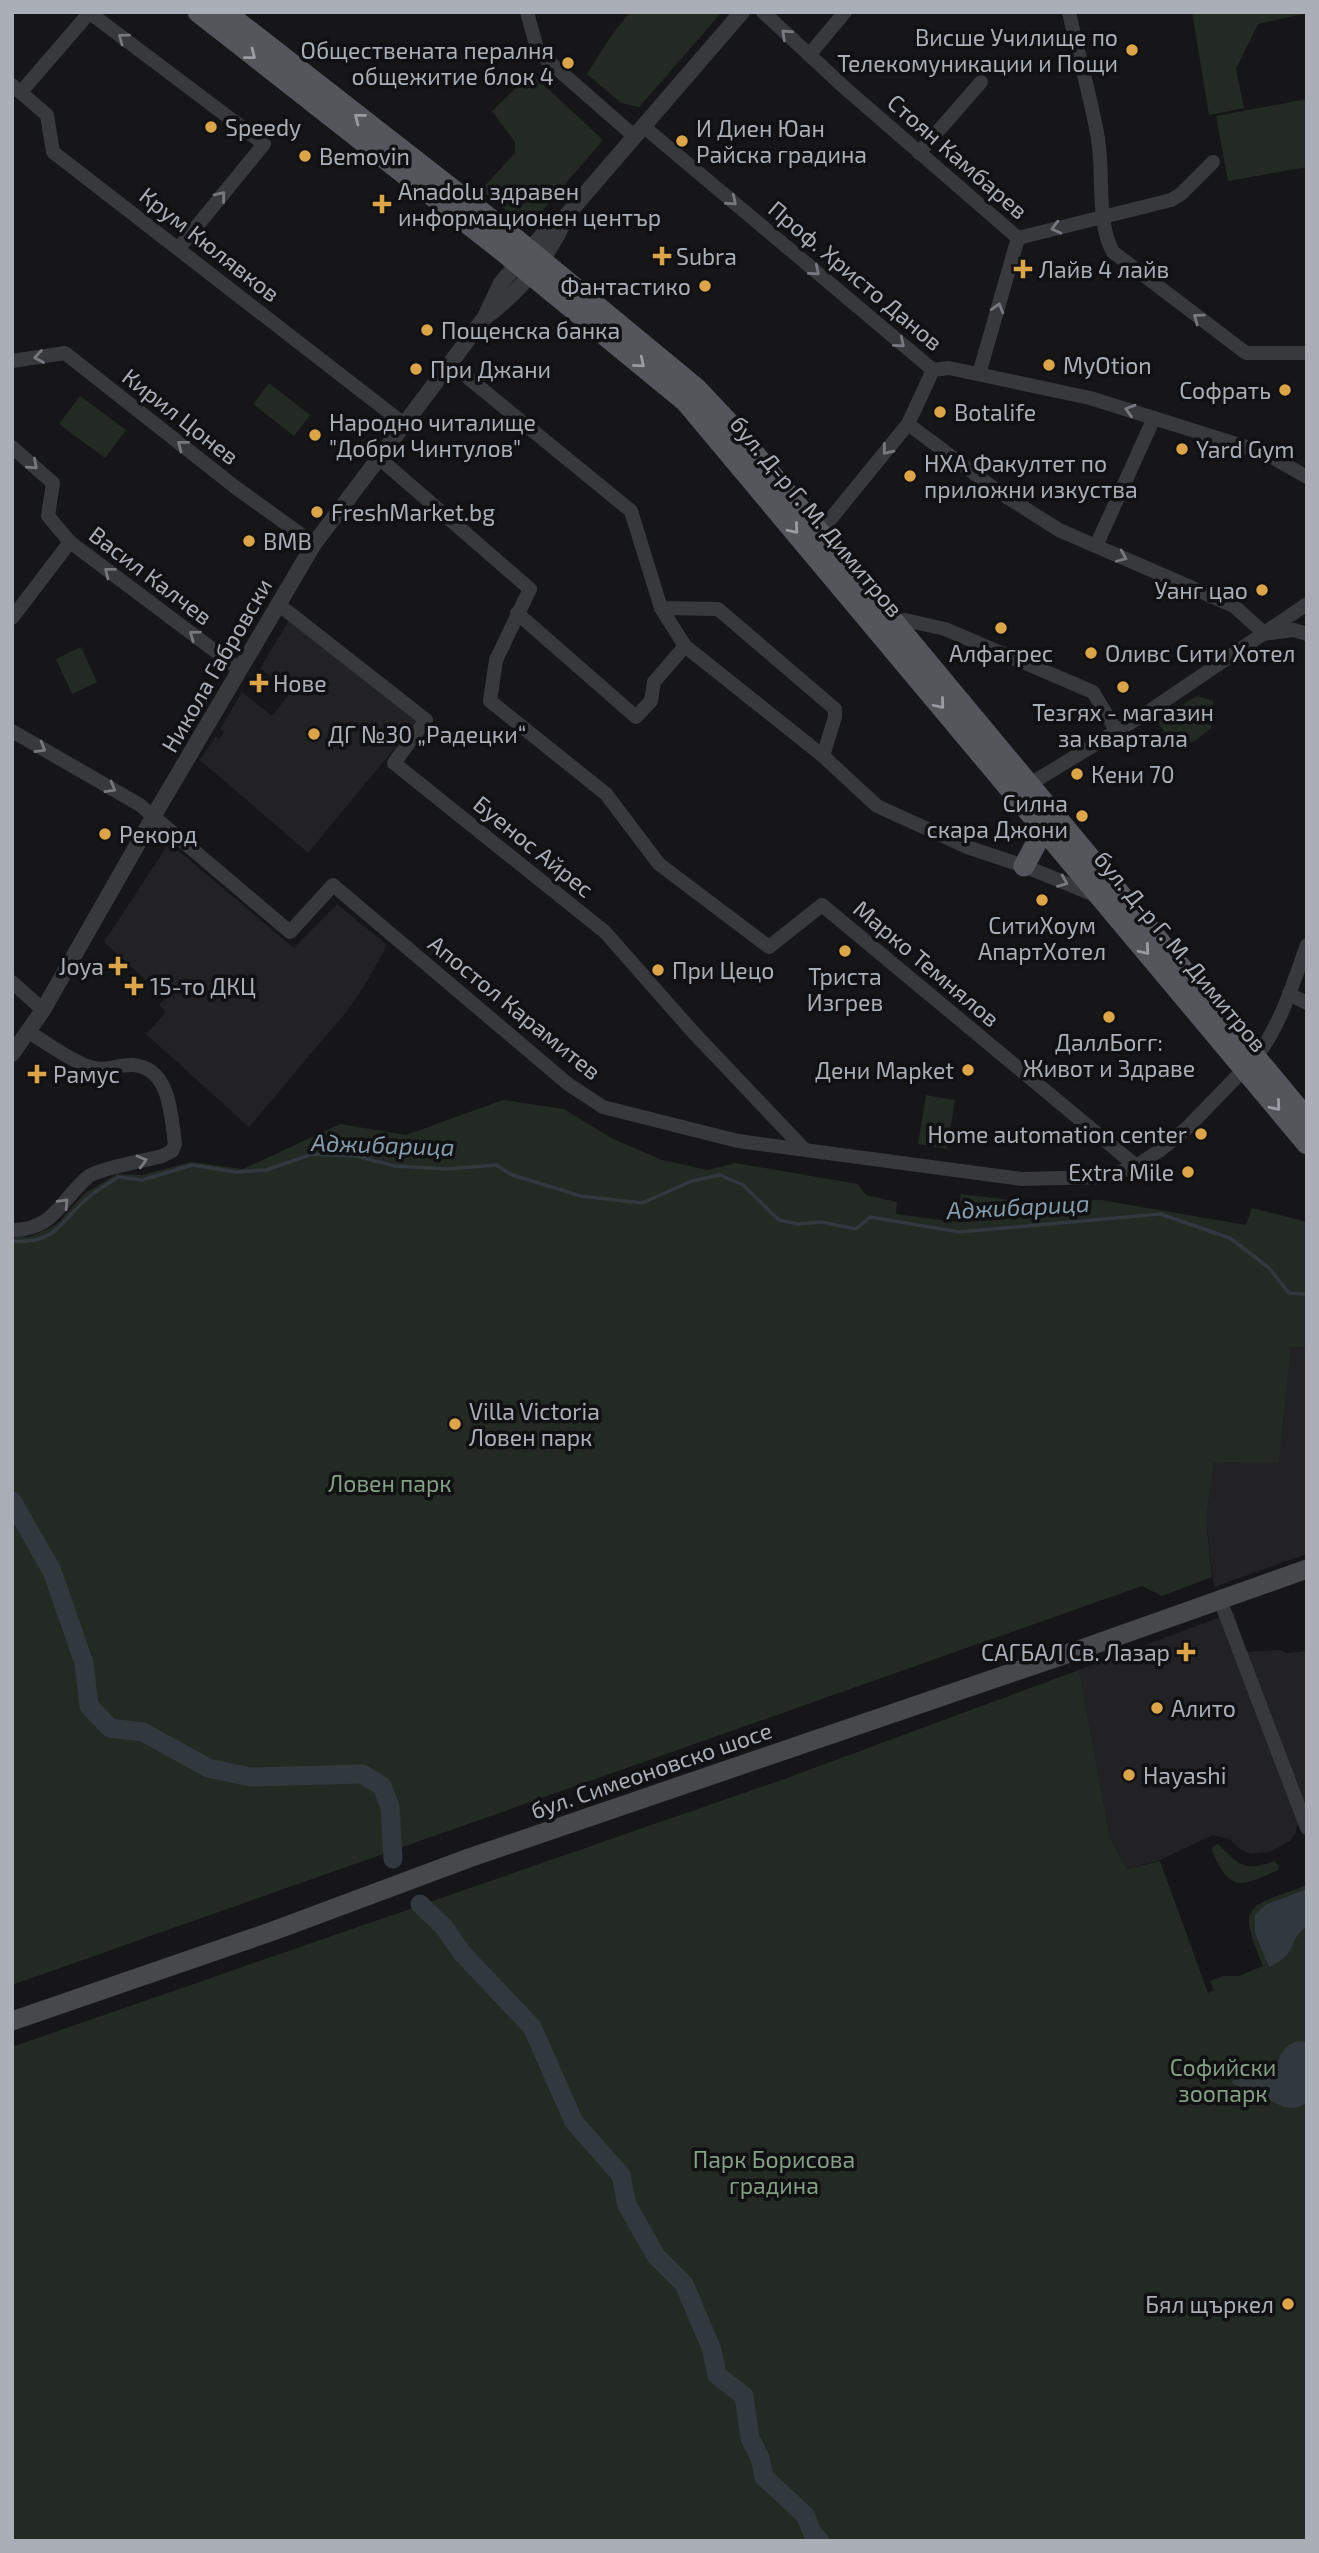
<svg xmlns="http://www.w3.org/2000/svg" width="1319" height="2553" viewBox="0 0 1319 2553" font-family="'Exo 2',sans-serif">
<rect width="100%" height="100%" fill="#161618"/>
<g fill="#222225">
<path d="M290 619 419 719 308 853 200 760 215 737 219 739 224 732 220 729 242 692 272 716 291 692 260 668Z"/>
<path d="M169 843 294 948 337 904 387 945 365 985 347 1011 249 1127 146 1034 166 1012 159 1005 170 993 160 984 156 989 104 942Z"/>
<path d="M1291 1346 1307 1347V1554L1214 1587 1206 1519 1214 1462 1279 1463Z"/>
<path d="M1234 1612 1245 1652 1281 1650 1286 1653 1307 1651V1817L1299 1816 1296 1832 1290 1841 1270 1852 1251 1854 1240 1849 1230 1839 1213 1835 1160 1860 1127 1869 1110 1838 1079 1670Z"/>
</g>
<g fill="#232a23">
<path d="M630 12H722L639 107 621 103 587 74 611 36Z"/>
<path d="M1192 12H1307V13L1258 24 1236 69 1244 108 1209 115Z"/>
<path d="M531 73 603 140 536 218 521 222 481 190 515 153V142L492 111Z"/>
<path d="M1307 99V167L1228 181 1216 116Z"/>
<path d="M269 383 310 415 294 436 253 404Z"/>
<path d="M80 396 126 430 105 458 59 424Z"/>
<path d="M81 647 97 682 72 694 56 659Z"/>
<path d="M1197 696 1213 701 1211 728 1195 741 1175 747 1157 721Z"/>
<path d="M926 1095 955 1100 947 1149 918 1144Z"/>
<path d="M503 1100 564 1109 611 1138 662 1160 708 1170 735 1163 858 1184 866 1195 897 1202 896 1214 956 1222 961 1194 1020 1201 1101 1200 1246 1225 1252 1208 1307 1222V1347H1291L1279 1463 1214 1462 1206 1519 1212 1577 1162 1596 1142 1586 12 1985V1236L30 1237 56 1225 84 1194 117 1174 142 1175 191 1162 243 1169 340 1124 406 1135Z"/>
<path d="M1079 1670 1110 1838 1127 1869 1160 1861 1208 1993 1214 1990 1210 1981 1223 1976H1239L1263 1966C1235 1901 1248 1908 1307 1885V2541H12V2047L787 1778Z"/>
<path d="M1218 1844C1238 1864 1244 1873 1274 1861L1279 1866 1278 1870C1239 1887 1231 1893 1212 1851V1847Z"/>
</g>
<g fill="#31393f">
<path d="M1307 1889V1926C1286 1941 1300 1953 1269 1967L1255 1933V1915L1265 1905Z"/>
<path d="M1298 2041 1307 2042V2102C1299 2108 1294 2109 1284 2107L1232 2083 1236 2075C1292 2093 1264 2051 1298 2041Z"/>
</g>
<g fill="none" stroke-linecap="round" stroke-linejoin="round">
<path stroke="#31393f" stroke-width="3.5" d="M12 1241C58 1245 61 1219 90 1196 99 1189 109 1183 118 1177L142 1180 192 1165 236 1172 266 1170 312 1154 356 1156 395 1166 446 1169 496 1165 512 1175 581 1196 642 1203 692 1181 720 1175 743 1185 779 1220 798 1224 821 1222 856 1229 870 1217 959 1232 1160 1214 1230 1238 1269 1268 1289 1293 1307 1294"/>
<g stroke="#31393f" stroke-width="19">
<path d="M12 1501 52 1571 84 1663 89 1706 110 1728 143 1732 208 1768 250 1777 362 1774 382 1786 390 1807 393 1859"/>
<path d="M420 1904 444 1927 462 1953 532 2027 574 2122 621 2175 627 2205 656 2256 684 2284 712 2350 717 2375 744 2396 750 2438 760 2458 764 2477 805 2515 812 2532 820 2541"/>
</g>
<g stroke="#38393c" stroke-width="14">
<path d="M527 12 538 52 634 136"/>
<path d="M763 12 845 88 1018 238 979 374"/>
<path d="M1069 12C1078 55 1091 97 1098 139 1104 173 1096 222 1113 252L1246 353H1307"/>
<path d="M90 13 264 144 179 248"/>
<path d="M809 55 845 12"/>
<path d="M12 85 47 115 53 152 404 424"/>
<path d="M21 92 90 12"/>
<path d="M643 126 933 370 949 368 1090 398 1265 453 1307 477"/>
<path d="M919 153 981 82"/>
<path d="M1018 238 1171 200 1181 194 1213 162"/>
<path d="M12 361 65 353 235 487 314 544"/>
<path d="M450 363 631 511 661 608 685 646 823 756 877 806 967 847 1024 866 1097 896"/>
<path d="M908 424 999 492 1059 530 1234 606 1265 634"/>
<path d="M12 447 53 483 48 516 70 542 239 669"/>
<path d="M379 458 530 589 496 660 490 701 606 794 659 864 769 947 822 905 1136 1166"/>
<path d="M819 533 908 424 933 370"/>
<path d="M1096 546 1154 418"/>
<path d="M278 604 426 720 394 763 605 932 693 1032 804 1149"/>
<path d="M661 608 718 609 835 709V717L823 756"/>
<path d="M517 613 636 717 651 701 654 682 685 646"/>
<path d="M12 618 70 542"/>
<path d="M898 626 905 620 945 629 1093 692 1117 732"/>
<path d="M1270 633 1294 630 1307 634"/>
<path d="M12 731 140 805 290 932 333 885 568 1084 603 1107 738 1141 1022 1179 1104 1177 1136 1166 1159 1151 1187 1128 1256 1057C1281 1025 1293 983 1307 945"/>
<path d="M1030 784 1148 712 1307 604"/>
<path d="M12 982 43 1010"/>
<path d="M1289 994 1307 1003"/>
<path d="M12 1230C55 1230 61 1199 89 1176 98 1169 148 1160 162 1156L172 1151 175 1144C171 1117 171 1068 133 1065 118 1064 106 1072 90 1067 69 1060 48 1043 28 1032"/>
<path d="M1220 1600 1307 1828"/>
</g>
<g stroke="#38393c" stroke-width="16">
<path d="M487 316C521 290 549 256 566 217"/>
<path d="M12 1054 43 1010 160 805 314 544 485 317 501 283 547 230 566 216 742 12"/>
</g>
<path stroke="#46484c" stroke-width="19" d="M12 2021 273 1931 469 1858 1087 1647 1307 1569"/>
<g stroke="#54565b" stroke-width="21">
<path d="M198 12 500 249 686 402 1307 1144"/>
<path d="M225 12 512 236 696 388 728 422 1307 1119"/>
<path d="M1024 866 1044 829"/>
</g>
</g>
<defs><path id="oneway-chevron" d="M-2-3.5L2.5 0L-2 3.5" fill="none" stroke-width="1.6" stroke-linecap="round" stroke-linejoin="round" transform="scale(1.75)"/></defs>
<g stroke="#77797f">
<use href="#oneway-chevron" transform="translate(786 34) rotate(-137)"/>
<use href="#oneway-chevron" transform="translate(123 38) rotate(-143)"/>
<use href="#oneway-chevron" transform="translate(221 196) rotate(-51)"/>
<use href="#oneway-chevron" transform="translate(732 201) rotate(40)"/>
<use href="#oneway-chevron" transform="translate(1056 228) rotate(166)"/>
<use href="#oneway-chevron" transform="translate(815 271) rotate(40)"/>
<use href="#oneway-chevron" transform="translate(998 308) rotate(-74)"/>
<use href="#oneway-chevron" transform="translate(1198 318) rotate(-144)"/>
<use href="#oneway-chevron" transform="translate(900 343) rotate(40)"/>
<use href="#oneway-chevron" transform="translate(39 357) rotate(171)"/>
<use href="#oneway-chevron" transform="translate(1130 410) rotate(-163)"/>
<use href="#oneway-chevron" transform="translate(182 445) rotate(-142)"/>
<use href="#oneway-chevron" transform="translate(887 450) rotate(129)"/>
<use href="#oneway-chevron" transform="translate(33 465) rotate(42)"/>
<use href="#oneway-chevron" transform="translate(1122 557) rotate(23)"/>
<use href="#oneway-chevron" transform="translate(109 572) rotate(-142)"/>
<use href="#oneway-chevron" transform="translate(194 635) rotate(-144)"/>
<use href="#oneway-chevron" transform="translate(41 748) rotate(30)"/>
<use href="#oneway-chevron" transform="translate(111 788) rotate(30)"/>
<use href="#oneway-chevron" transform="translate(1063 882) rotate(22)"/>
<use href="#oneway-chevron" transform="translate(142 1161) rotate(-15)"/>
<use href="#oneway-chevron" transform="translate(64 1203) rotate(-47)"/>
</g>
<g stroke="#999ca4">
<use href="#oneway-chevron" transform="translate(251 55) rotate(38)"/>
<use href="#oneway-chevron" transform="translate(359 118) rotate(-142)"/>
<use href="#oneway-chevron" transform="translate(640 363) rotate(40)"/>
<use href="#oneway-chevron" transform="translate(794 529) rotate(50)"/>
<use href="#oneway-chevron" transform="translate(940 704) rotate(50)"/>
<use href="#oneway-chevron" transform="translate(1145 950) rotate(50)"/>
<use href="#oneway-chevron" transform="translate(1276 1106) rotate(50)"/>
</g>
<g fill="#dca54a" stroke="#111113" stroke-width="2.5">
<circle cx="1132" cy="50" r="7"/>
<circle cx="568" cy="63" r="7"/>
<circle cx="211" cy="127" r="7"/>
<circle cx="682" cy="141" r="7"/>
<circle cx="305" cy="156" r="7"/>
<path d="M378.5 193.5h7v7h7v7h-7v7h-7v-7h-7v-7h7z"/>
<path d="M658.5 245.5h7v7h7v7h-7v7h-7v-7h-7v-7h7z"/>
<path d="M1019.5 258.5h7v7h7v7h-7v7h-7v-7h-7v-7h7z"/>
<circle cx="705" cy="286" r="7"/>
<circle cx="427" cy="330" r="7"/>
<circle cx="1049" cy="365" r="7"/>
<circle cx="416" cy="369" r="7"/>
<circle cx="1285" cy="390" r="7"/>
<circle cx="940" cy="412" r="7"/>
<circle cx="315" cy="435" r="7"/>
<circle cx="1182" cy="449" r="7"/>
<circle cx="910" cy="476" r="7"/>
<circle cx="317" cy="512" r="7"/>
<circle cx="249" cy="541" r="7"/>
<circle cx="1262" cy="590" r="7"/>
<circle cx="1001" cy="628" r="7"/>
<circle cx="1091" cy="653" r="7"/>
<path d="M255.5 672.5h7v7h7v7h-7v7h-7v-7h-7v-7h7z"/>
<circle cx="1123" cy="687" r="7"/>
<circle cx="314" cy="734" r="7"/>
<circle cx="1077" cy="774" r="7"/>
<circle cx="1082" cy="816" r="7"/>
<circle cx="105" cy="834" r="7"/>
<circle cx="1042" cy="900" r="7"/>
<circle cx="845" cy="951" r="7"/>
<path d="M114.5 955.5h7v7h7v7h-7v7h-7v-7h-7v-7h7z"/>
<circle cx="658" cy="970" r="7"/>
<path d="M130.5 975.5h7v7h7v7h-7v7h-7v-7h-7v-7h7z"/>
<circle cx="1109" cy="1017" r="7"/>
<circle cx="968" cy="1070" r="7"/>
<path d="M33.5 1063.5h7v7h7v7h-7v7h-7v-7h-7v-7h7z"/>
<circle cx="1201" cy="1134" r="7"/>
<circle cx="1188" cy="1172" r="7"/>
<circle cx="455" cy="1424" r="7"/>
<path d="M1182.5 1641.5h7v7h7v7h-7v7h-7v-7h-7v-7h7z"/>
<circle cx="1157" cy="1708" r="7"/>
<circle cx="1129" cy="1775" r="7"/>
<circle cx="1288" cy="2304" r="7"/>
</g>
<g text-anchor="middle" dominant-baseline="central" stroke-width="7" stroke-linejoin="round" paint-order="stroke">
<g font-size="23" fill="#aaaeb6" stroke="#111113" text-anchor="start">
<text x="1118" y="37" text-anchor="end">Висше Училище по<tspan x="1118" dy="26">Телекомуникации и Пощи</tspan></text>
<text x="554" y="50" text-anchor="end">Обществената пералня<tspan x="554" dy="26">общежитие блок 4</tspan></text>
<text x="225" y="127">Speedy</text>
<text x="696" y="128">И Диен Юан<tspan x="696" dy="26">Райска градина</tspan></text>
<text x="319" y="156">Bemovin</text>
<text x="398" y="191">Anadolu здравен<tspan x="398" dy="26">информационен център</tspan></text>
<text x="676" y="256">Subra</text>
<text x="1039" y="269">Лайв 4 лайв</text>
<text x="691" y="286" text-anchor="end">Фантастико</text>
<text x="441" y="330">Пощенска банка</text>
<text x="1063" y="365">MyOtion</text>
<text x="430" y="369">При Джани</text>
<text x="1271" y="390" text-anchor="end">Софрать</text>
<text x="954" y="412">Botalife</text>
<text x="329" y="422">Народно читалище<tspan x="329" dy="26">"Добри Чинтулов"</tspan></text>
<text x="1196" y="449">Yard Gym</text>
<text x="924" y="463">НХА Факултет по<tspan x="924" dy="26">приложни изкуства</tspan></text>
<text x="331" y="512">FreshMarket.bg</text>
<text x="263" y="541">BMB</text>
<text x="1248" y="590" text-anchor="end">Уанг цао</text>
<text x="1001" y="653" text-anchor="middle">Алфагрес</text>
<text x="1105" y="653">Оливс Сити Хотел</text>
<text x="273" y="683">Нове</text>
<text x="1123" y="712" text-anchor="middle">Тезгях - магазин<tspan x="1123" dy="26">за квартала</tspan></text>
<text x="328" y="734">ДГ №30 „Радецки“</text>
<text x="1091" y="774">Кени 70</text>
<text x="1068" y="803" text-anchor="end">Силна<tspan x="1068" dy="26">скара Джони</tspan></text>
<text x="119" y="834">Рекорд</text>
<text x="1042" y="925" text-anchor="middle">СитиХоум<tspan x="1042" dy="26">АпартХотел</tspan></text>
<text x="104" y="966" text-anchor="end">Joya</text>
<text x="672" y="970">При Цецо</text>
<text x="845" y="976" text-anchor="middle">Триста<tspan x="845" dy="26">Изгрев</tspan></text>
<text x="150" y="986">15-то ДКЦ</text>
<text x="1109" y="1042" text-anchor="middle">ДаллБогг:<tspan x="1109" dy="26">Живот и Здраве</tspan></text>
<text x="954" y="1070" text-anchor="end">Дени Mapket</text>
<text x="53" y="1074">Рамус</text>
<text x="1187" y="1134" text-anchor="end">Home automation center</text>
<text x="1174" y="1172" text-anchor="end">Extra Mile</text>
<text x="469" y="1411">Villa Victoria<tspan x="469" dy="26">Ловен парк</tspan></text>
<text x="1170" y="1652" text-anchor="end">САГБАЛ Св. Лазар</text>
<text x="1171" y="1708">Алито</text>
<text x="1143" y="1775">Hayashi</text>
<text x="1274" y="2304" text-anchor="end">Бял щъркел</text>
</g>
<g font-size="23" fill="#aaaeb6" stroke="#111113">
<text transform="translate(958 156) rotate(41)">Стоян Камбарев</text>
<text transform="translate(210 244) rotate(38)">Крум Кюлявков</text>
<text transform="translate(856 275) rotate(40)">Проф. Христо Данов</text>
<text transform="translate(181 416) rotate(38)">Кирил Цонев</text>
<text transform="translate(817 516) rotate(50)">бул. Д-р Г. М. Димитров</text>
<text transform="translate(151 575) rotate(37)">Васил Калчев</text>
<text transform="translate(216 665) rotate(-60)">Никола Габровски</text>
<text transform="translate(534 846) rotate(39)">Буенос Айрес</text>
<text transform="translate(1181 951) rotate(50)">бул. Д-р Г. М. Димитров</text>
<text transform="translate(927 963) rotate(40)">Марко Темнялов</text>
<text transform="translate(515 1007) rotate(39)">Апостол Карамитев</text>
<text transform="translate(651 1770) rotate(-19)">бул. Симеоновско шосе</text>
</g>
<g font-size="23" fill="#839f84" stroke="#111113">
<text x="390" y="1483">Ловен парк</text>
<text x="1223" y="2067">Софийски<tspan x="1223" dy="26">зоопарк</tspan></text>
<text x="774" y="2159">Парк Борисова<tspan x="774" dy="26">градина</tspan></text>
</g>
<g font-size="24" font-style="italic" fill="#859cad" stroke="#111113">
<text transform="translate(383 1144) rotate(2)">Аджибарица</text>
<text transform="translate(1018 1206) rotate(-3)">Аджибарица</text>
</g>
</g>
<rect width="1319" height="2553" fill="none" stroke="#aaaeb6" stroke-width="28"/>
</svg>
